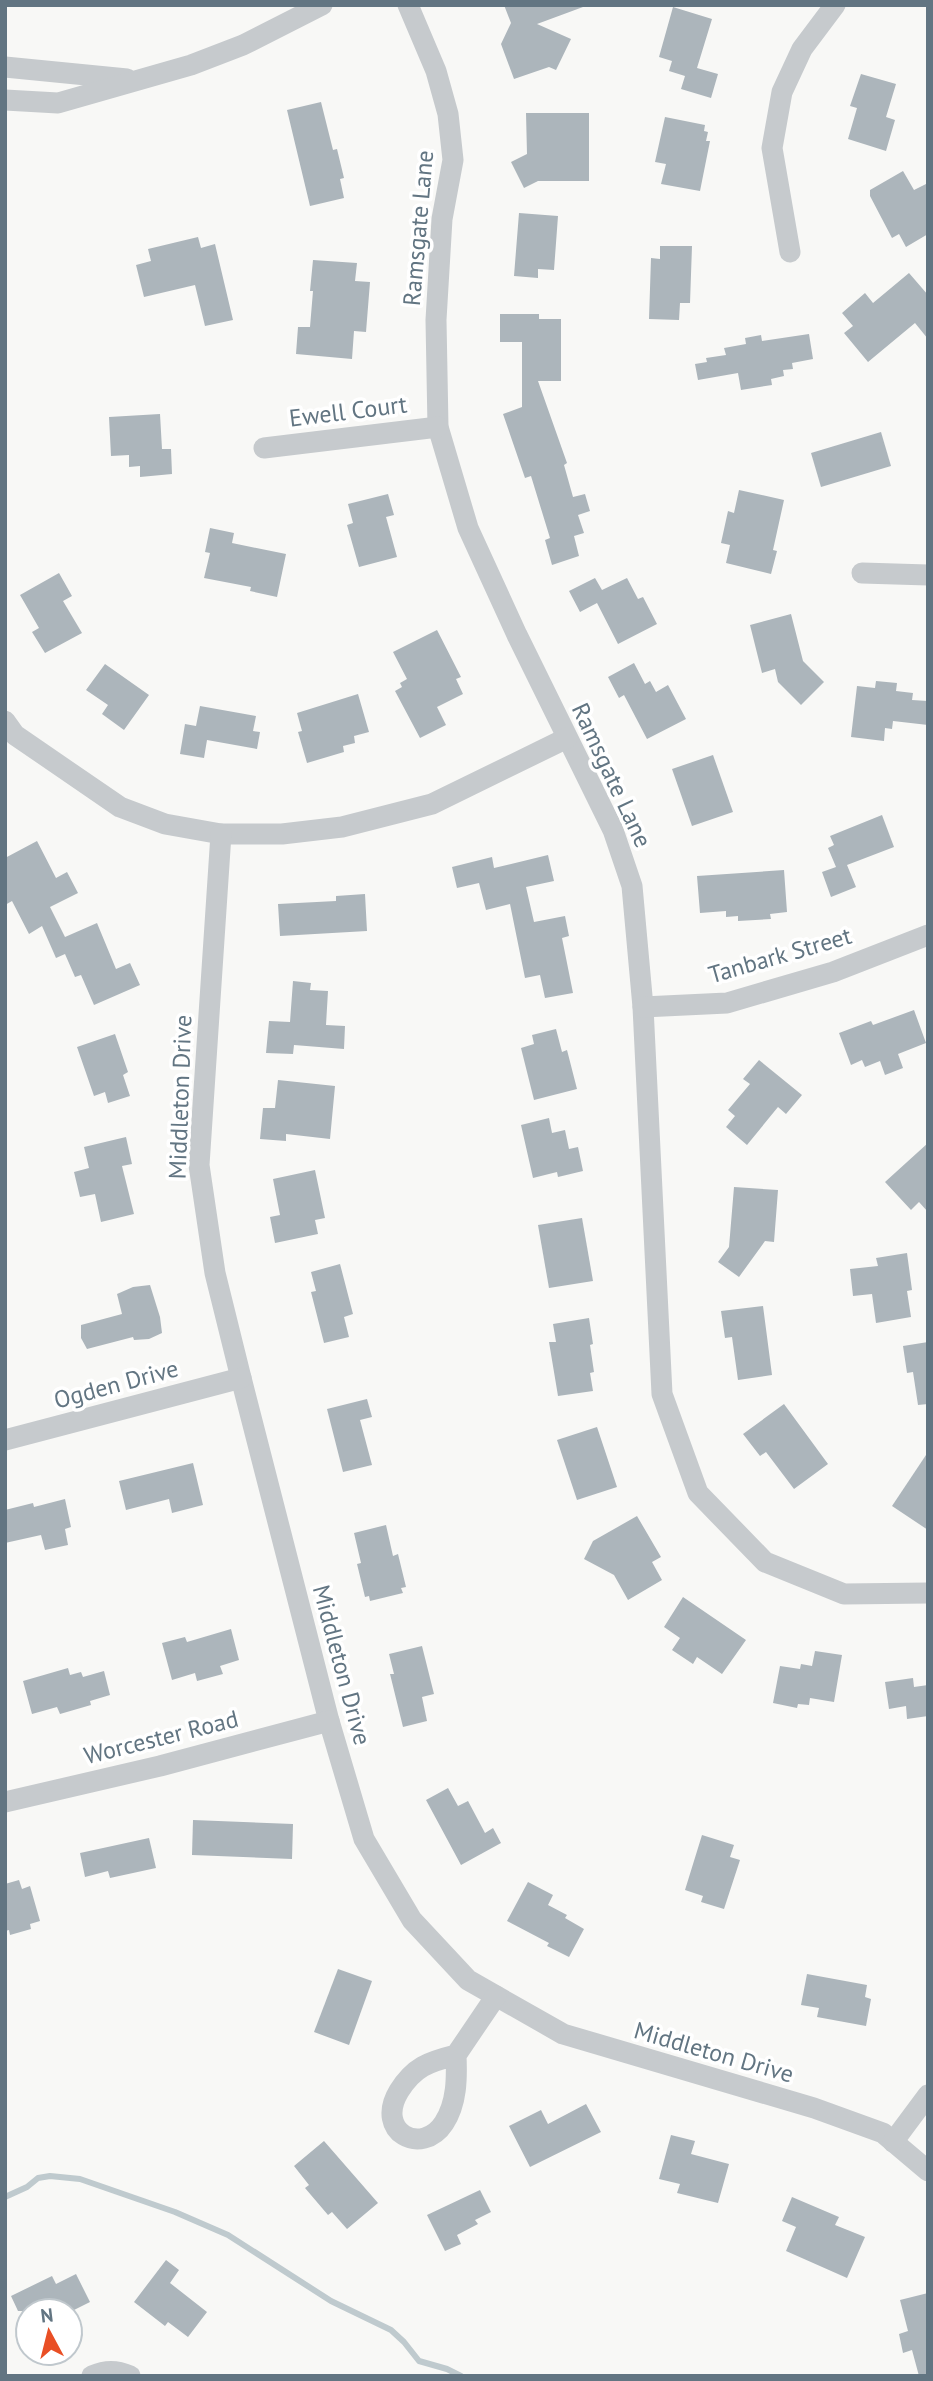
<svg xmlns="http://www.w3.org/2000/svg" width="933" height="2381" viewBox="0 0 933 2381" font-family="'PT Sans',sans-serif">
<rect width="100%" height="100%" fill="#f8f8f6"/>
<g fill="none" stroke-linecap="round" stroke-linejoin="round">
<path stroke="#bfcace" stroke-width="6" d="M5 2197 27 2187 38 2178 50 2176 80 2179 175 2212 228 2235 331 2301 391 2330 404 2342 419 2361 447 2369 461 2376"/>
</g>
<g fill="#acb5bb">
<path d="M504 5H583V7L537 24 571 39 556 70 549 67 514 79 501 44 511 23Z"/>
<path d="M673 7 712 19 697 68 718 74 711 98 681 89 685 76 669 71 672 61 659 57Z"/>
<path d="M861 74 896 84 886 117 895 120 886 151 848 139 857 108 850 106Z"/>
<path d="M321 102 333 150 337 149 344 178 340 179 344 198 310 206 287 110Z"/>
<path d="M526 113H589V181H538L524 188 511 162 527 154Z"/>
<path d="M665 117 705 125 704 131 708 132 706 141H710L700 191 661 184 666 164 655 162Z"/>
<path d="M903 171 914 190 928 183V234L906 247 899 234 892 238 870 196V190Z"/>
<path d="M519 213 558 216 554 270 538 269V278L514 276Z"/>
<path d="M198 237 201 248 215 244 233 320 205 326 195 285 144 297 136 265 151 261 148 249Z"/>
<path d="M660 246H692L690 303H680L679 320 649 319 651 258 660 259Z"/>
<path d="M313 260 357 263 355 281 370 282 366 332 354 331 352 359 296 354 298 327H310L313 291H310Z"/>
<path d="M909 273 928 295V339L915 323 868 362 844 333 853 326 842 313 865 293 873 303Z"/>
<path d="M500 314H539V319H561V381H538L567 463 564 465 573 497 585 494 590 511 578 515 584 533 574 536 579 556 552 565 545 540 550 538 531 476 525 478 503 414 522 407V342H500Z"/>
<path d="M809 334 813 359 792 363 793 369 783 370 784 376 771 379 772 385 741 390 738 373 698 380 695 364 707 362 706 358 726 355 724 348 746 344 745 338 761 335 762 341Z"/>
<path d="M160 414 162 449H171L172 474 140 477V466L129 467V455L111 456 109 417Z"/>
<path d="M881 432 891 466 821 487 811 453Z"/>
<path d="M739 490 784 500 773 550 777 551 771 574 726 563 730 545 721 543 728 511 734 513Z"/>
<path d="M388 494 394 515 386 517 397 557 359 567 347 525 353 523 348 504Z"/>
<path d="M210 528 234 533 232 543 286 554 277 597 250 591 251 587 204 578 210 553 205 552Z"/>
<path d="M59 573 72 596 63 601 82 633 45 653 32 632 39 628 20 595Z"/>
<path d="M595 578 602 590 627 578 638 599 643 597 657 624 618 644 597 603 580 612 569 591Z"/>
<path d="M791 614 803 661 824 682 801 705 778 682 775 669 762 673 750 625Z"/>
<path d="M437 630 461 677 456 679 463 694 437 707 446 725 420 738 395 691 402 687 400 683 407 679 393 652Z"/>
<path d="M634 663 645 684 650 681 656 692 668 685 686 719 647 739 624 695 619 698 608 677Z"/>
<path d="M105 664 149 695 124 730 102 714 108 705 86 690Z"/>
<path d="M876 681 897 683 896 691 913 693 912 700 928 701V725L893 721 892 729 885 728 884 741 851 737 857 686 875 688Z"/>
<path d="M358 694 369 732 354 736 355 743 343 746 344 752 307 763 298 732 302 731 297 713Z"/>
<path d="M200 706 256 716 253 731 260 732 257 749 207 740 204 758 180 754 185 724 196 726Z"/>
<path d="M713 755 733 812 692 826 672 769Z"/>
<path d="M882 815 894 847 847 865 856 887 831 897 822 872 836 867 828 848 834 845 830 836Z"/>
<path d="M37 841 56 878 67 872 78 893 50 907 65 937 97 923 116 969 130 963 140 985 94 1005 81 975 75 977 65 954 56 958 42 926 29 934 12 901 5 905V858Z"/>
<path d="M548 855 554 881 526 887 534 922 565 916 569 936 562 938 573 993 545 998 540 975 525 978 510 904 486 910 479 883 457 888 452 867 492 857 494 868Z"/>
<path d="M784 870 787 912 770 914 771 919 738 921V916L726 917V911L700 913 697 876Z"/>
<path d="M365 894 367 931 280 936 278 904 336 901V896Z"/>
<path d="M293 981 311 983 310 990 328 991 326 1025 345 1026 344 1049 294 1045 293 1054 266 1053 269 1021 290 1022Z"/>
<path d="M914 1010 926 1043 898 1054 903 1068 885 1075 880 1061 865 1067 862 1060 851 1065 839 1033 871 1021 873 1025Z"/>
<path d="M556 1029 562 1052 567 1050 577 1089 534 1100 521 1048 534 1044 532 1035Z"/>
<path d="M115 1034 128 1072 123 1075 130 1096 108 1103 105 1092 94 1096 77 1047Z"/>
<path d="M759 1060 802 1095 786 1114 778 1107 747 1145 726 1127 735 1116 728 1110 750 1084 743 1079Z"/>
<path d="M278 1080 335 1086 330 1139 286 1134V1141L260 1139 263 1108H275Z"/>
<path d="M549 1118 552 1133 565 1130 569 1149 578 1147 583 1171 558 1177 557 1172 533 1178 521 1125Z"/>
<path d="M126 1137 132 1164 122 1166 134 1214 101 1222 95 1194 80 1197 74 1172 89 1168 84 1147Z"/>
<path d="M928 1143V1212L919 1202 911 1210 885 1182Z"/>
<path d="M315 1170 325 1218 315 1220 318 1234 275 1243 270 1217 280 1215 273 1179Z"/>
<path d="M734 1187 778 1190 774 1242 765 1241 739 1277 718 1262 729 1247Z"/>
<path d="M582 1218 593 1281 549 1288 538 1225Z"/>
<path d="M907 1253 912 1290 907 1291 911 1317 876 1323 872 1294 853 1296 850 1269 878 1266 876 1258Z"/>
<path d="M340 1264 353 1314 344 1317 349 1337 324 1343 311 1292 316 1291 311 1272Z"/>
<path d="M150 1285 160 1317 162 1333 149 1339 134 1340 133 1337 87 1349 81 1338V1325L122 1314 117 1294 133 1287Z"/>
<path d="M763 1306 772 1375 738 1380 732 1337 725 1338 721 1311Z"/>
<path d="M589 1318 593 1344 590 1345 594 1372 590 1373 593 1391 558 1396 549 1342H556L553 1324Z"/>
<path d="M928 1342V1404L918 1405 913 1372 907 1373 903 1346Z"/>
<path d="M367 1399 372 1417 360 1420 372 1465 343 1472 327 1409Z"/>
<path d="M784 1404 828 1464 794 1489 766 1452 760 1456 743 1434Z"/>
<path d="M597 1427 617 1487 577 1500 557 1440Z"/>
<path d="M928 1452V1530L892 1506Z"/>
<path d="M193 1463 203 1505 172 1513 169 1499 126 1510 119 1481Z"/>
<path d="M65 1499 71 1527 65 1529 68 1545 45 1550 41 1535 5 1543V1510L33 1503 34 1507Z"/>
<path d="M637 1516 661 1557 652 1562 662 1580 628 1600 614 1575 584 1559 593 1541Z"/>
<path d="M386 1525 393 1556 398 1554 406 1587 401 1588 403 1593 370 1601 369 1596 365 1597 357 1564 361 1563 354 1533Z"/>
<path d="M683 1597 746 1640 722 1674 697 1657 693 1664 672 1650 680 1638 664 1627Z"/>
<path d="M231 1629 239 1660 220 1666 223 1674 197 1681 195 1673 172 1680 162 1643 185 1637 187 1642Z"/>
<path d="M422 1646 434 1694 422 1697 427 1721 403 1727 390 1674H394L389 1654Z"/>
<path d="M815 1651 842 1655 834 1702 810 1698 809 1705 798 1704 797 1708 773 1703 780 1666 800 1669 801 1664 812 1666Z"/>
<path d="M68 1668 70 1675 81 1672 83 1677 104 1671 110 1695 90 1701 91 1705 60 1714 57 1707 32 1714 23 1681Z"/>
<path d="M913 1678 914 1687 928 1685V1716L907 1719 906 1706 889 1709 885 1682Z"/>
<path d="M448 1788 458 1806 468 1801 485 1833 493 1828 501 1843 461 1865 426 1800Z"/>
<path d="M193 1820 293 1824 292 1859 192 1855Z"/>
<path d="M702 1835 734 1845 730 1857 740 1860 724 1909 701 1902 703 1896 685 1890Z"/>
<path d="M149 1838 156 1868 110 1878 108 1871 85 1877 80 1853Z"/>
<path d="M19 1880 22 1889 30 1886 40 1921 30 1924 31 1929 10 1935 9 1930 5 1931V1884Z"/>
<path d="M528 1882 553 1895 548 1905 567 1915 565 1918 584 1929 569 1957 547 1946 549 1943 507 1921Z"/>
<path d="M338 1969 372 1981 349 2045 314 2032Z"/>
<path d="M807 1974 867 1985 865 1997 871 1999 866 2026 817 2017 819 2008 801 2005Z"/>
<path d="M586 2104 601 2132 530 2167 509 2126 541 2110 548 2124Z"/>
<path d="M671 2135 695 2141 691 2154 729 2164 718 2203 677 2193 680 2184 659 2179Z"/>
<path d="M324 2141 378 2203 347 2229 332 2212 328 2215 305 2188 309 2185 294 2166Z"/>
<path d="M480 2190 491 2212 475 2220 478 2224 457 2235 461 2244 445 2251 427 2215Z"/>
<path d="M792 2197 839 2217 835 2225 865 2237 847 2278 786 2251 796 2227 782 2221Z"/>
<path d="M166 2260 179 2270 170 2283 207 2312 188 2337 168 2322 165 2326 134 2302Z"/>
<path d="M76 2274 90 2302 72 2311H18L11 2296 52 2276 56 2284Z"/>
<path d="M928 2293V2376H919L912 2350 903 2353 899 2334 908 2331 900 2300Z"/>
</g>
<g fill="none" stroke-linecap="round" stroke-linejoin="round">
<g stroke="#c6cacd" stroke-width="21">
<path d="M408 5 436 71 448 114 453 160 442 219 436 320 438 427 468 528 517 635 613 830 632 886 643 1007 662 1394 698 1493 765 1562 844 1594 928 1593"/>
<path d="M5 67 127 79"/>
<path d="M5 100 58 103 191 65 243 45 322 5"/>
<path d="M790 252 772 148 782 92 802 49 835 5"/>
<path d="M264 448 438 427"/>
<path d="M862 573 928 575"/>
<path d="M5 721 15 735 120 807 165 824 221 834H282L342 827 432 804 567 738"/>
<path d="M221 834 199 1165 215 1273 241 1378 329 1721 364 1839 412 1920 468 1980 563 2034 814 2108 883 2133 928 2171"/>
<path d="M643 1007 727 1003 833 972 928 935"/>
<path d="M5 1440 241 1378"/>
<path d="M5 1802 160 1766 329 1721"/>
<path d="M456 2055C457 2078 457 2103 444 2123 422 2157 374 2132 399 2091 414 2067 428 2062 456 2055L496 1996"/>
<path d="M893 2142 928 2095"/>
<path d="M92 2376C106 2370 116 2370 130 2376"/>
</g>
</g>
<g text-anchor="middle" dominant-baseline="central" stroke-width="7" stroke-linejoin="round" paint-order="stroke">
<g font-size="24" fill="#627582" stroke="#fff">
<text transform="translate(418 228) rotate(-85)">Ramsgate Lane</text>
<text transform="translate(348 411) rotate(-7)">Ewell Court</text>
<text transform="translate(612 775) rotate(65)">Ramsgate Lane</text>
<text transform="translate(780 955) rotate(-16)">Tanbark Street</text>
<text transform="translate(180 1097) rotate(-88)">Middleton Drive</text>
<text transform="translate(116 1384) rotate(-15)">Ogden Drive</text>
<text transform="translate(342 1665) rotate(75)">Middleton Drive</text>
<text transform="translate(161 1737) rotate(-14)">Worcester Road</text>
<text transform="translate(714 2052) rotate(16)">Middleton Drive</text>
</g>
</g>
<rect width="933" height="2381" fill="none" stroke="#627582" stroke-width="14"/>
<g transform="translate(49 2332) rotate(353)"><circle r="33" fill="#ffffff" stroke="#c0c8cd" stroke-width="2"/>
<path d="M0-5L12 26L0 18L-12 26Z" fill="#e94f25"/>
<text y="-10" font-size="19" font-weight="bold" text-anchor="middle" fill="#627582">N</text>
</g>
</svg>
